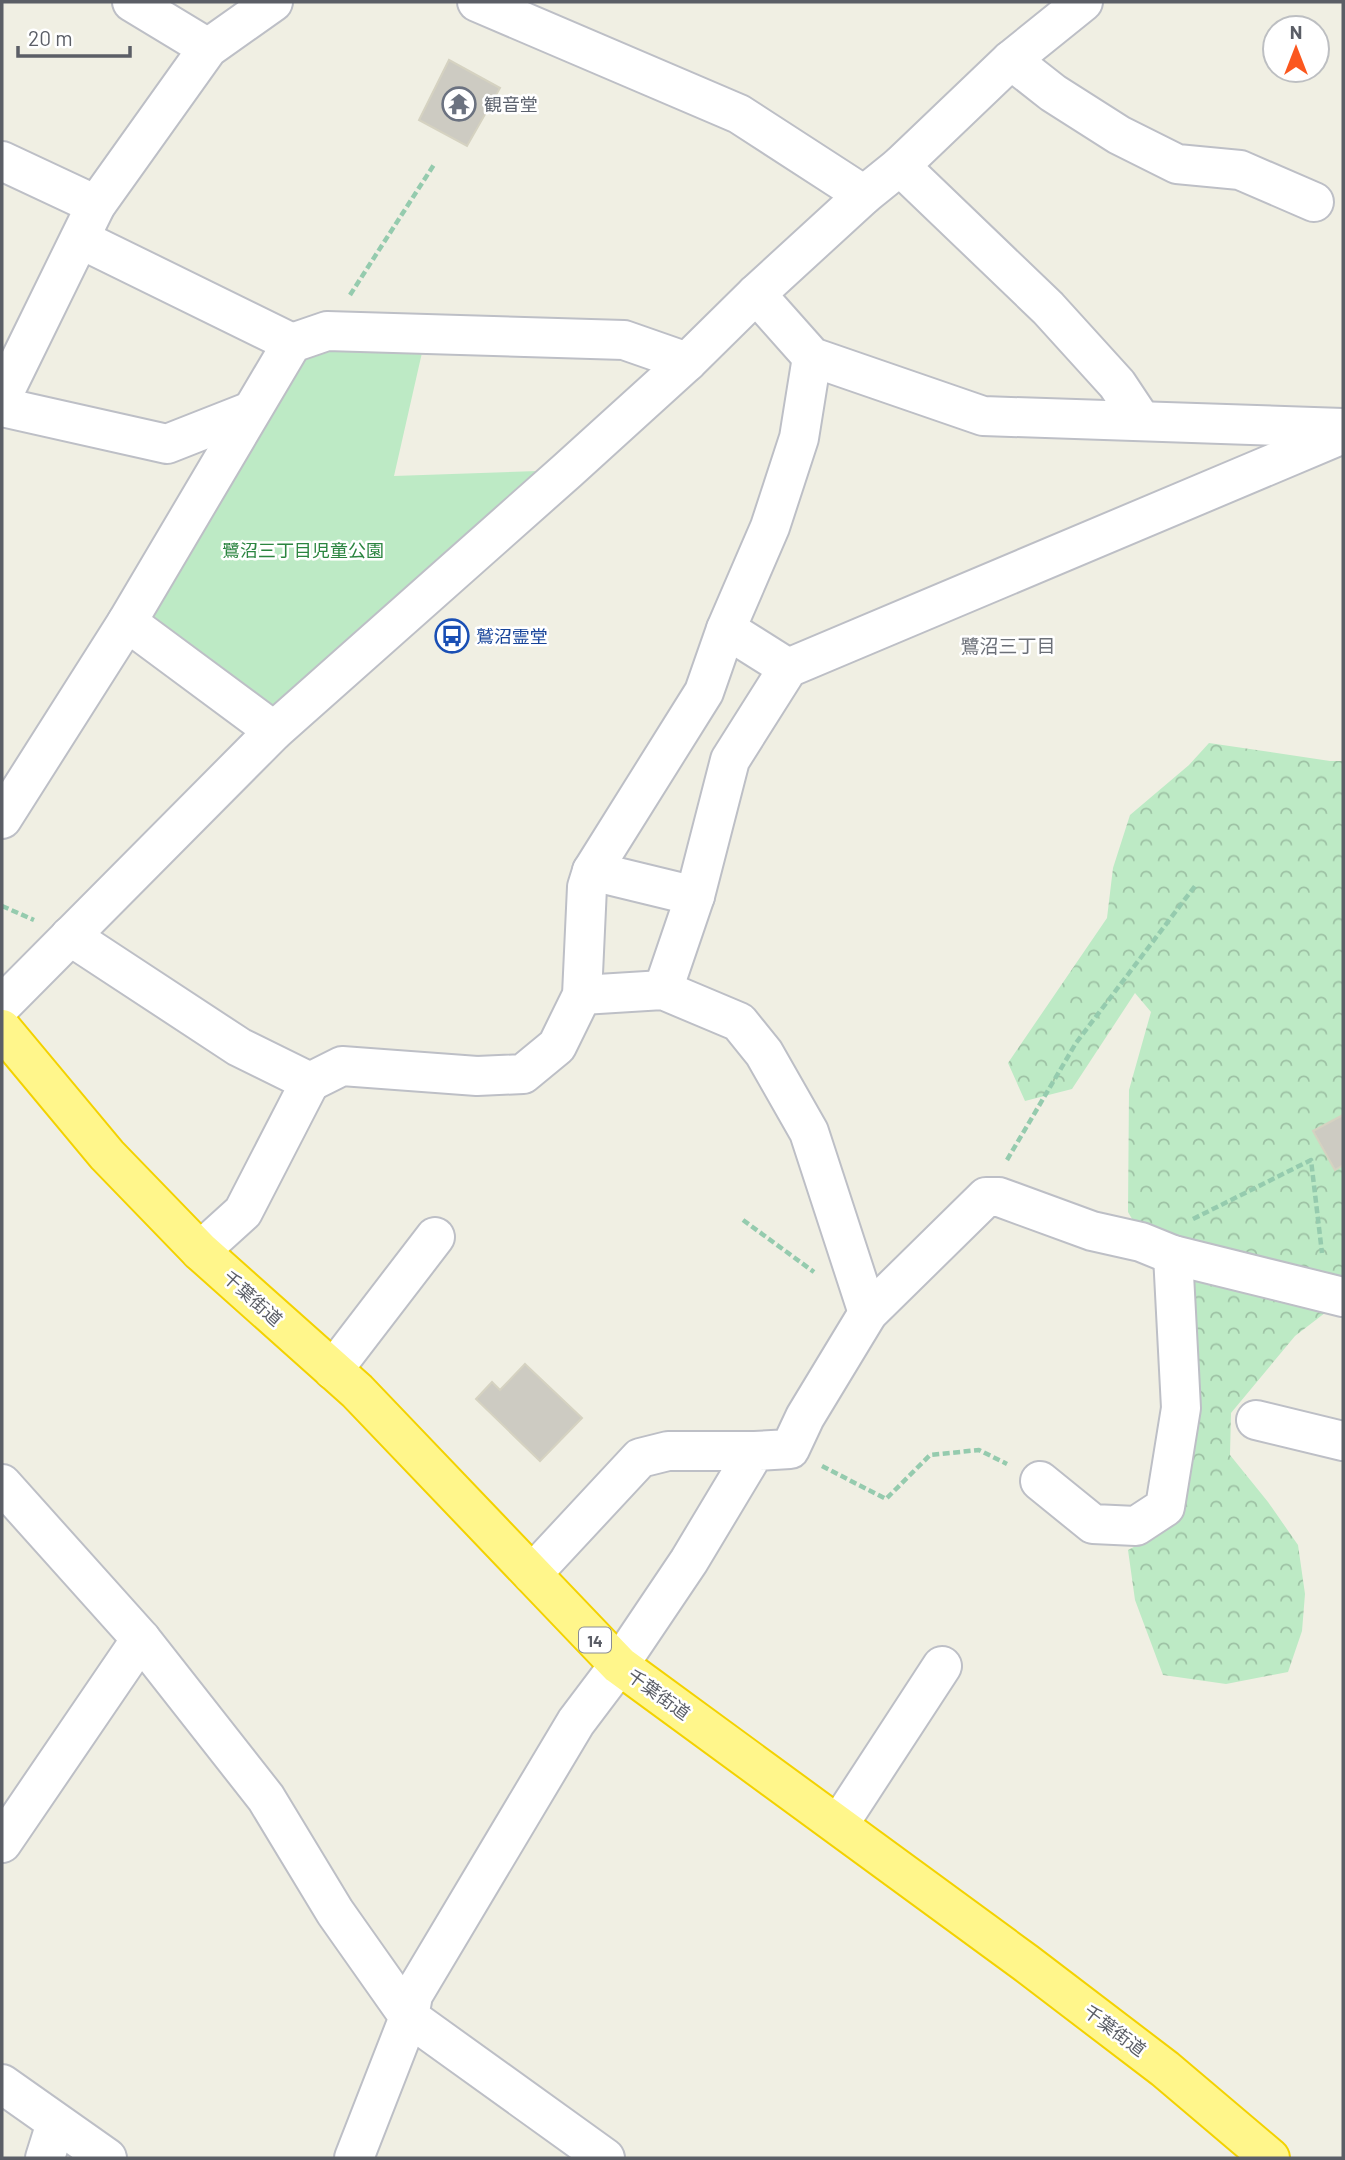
<svg xmlns="http://www.w3.org/2000/svg" width="1345" height="2160" viewBox="0 0 1345 2160" font-family="Barlow,'Noto Sans JP',sans-serif">
<defs>
<pattern id="forest-crowns" width="20" height="18" patternUnits="userSpaceOnUse" patternTransform="scale(1.75)"><rect width="20" height="18" fill="#bdeac5"/><path d="M2 6a3 3 0 1 1 6 0M12 15a3 3 0 1 1 6 0" fill="none" stroke="#9dc1a4"/></pattern>
</defs>
<rect width="100%" height="100%" fill="#f0efe3"/>
<path fill="url(#forest-crowns)" d="M1209 743 1330 761H1343V1299L1295 1336 1231 1413 1230 1455 1268 1502 1298 1545 1305 1594 1302 1631 1288 1672 1226 1684 1163 1675 1135 1600 1128 1550 1172 1527 1190 1367 1188 1249 1139 1231 1128 1212 1129 1090 1151 1012 1135 993 1072 1089 1025 1101 1008 1063 1107 918 1113 868 1130 815 1189 765Z"/>
<path fill="#bdeac5" d="M426 335 394 476 568 470 274 731 127 622 292 343Z"/>
<g fill="#cdcbc2" stroke="#d5d2c1" stroke-width="2">
<path d="M449 60 500 88 467 146 419 120Z"/>
<path d="M1343 1115V1165L1335 1170 1313 1131Z"/>
<path d="M525 1364 582 1418 540 1461 476 1399 492 1382 500 1390Z"/>
</g>
<g fill="none" stroke-linecap="round" stroke-linejoin="round">
<defs>
<g id="minor">
<path d="M132 2 208 48"/>
<path d="M477 2 739 114 864 195"/>
<path d="M1011 60 1053 93 1119 135 1177 164 1240 170 1314 202"/>
<path d="M2 161 96 205"/>
<path d="M900 166 1048 308 1117 384 1141 420"/>
<path d="M80 239 292 343"/>
<path d="M756 294 812 357 983 416 1343 428"/>
<path d="M2 397 96 205 208 48 273 2"/>
<path d="M2 407 167 444 251 411"/>
<path d="M127 622 274 731"/>
<path d="M726 629 788 668"/>
<path d="M2 819 127 622 292 343 327 331 624 340 687 362"/>
<path d="M592 871 695 896"/>
<path d="M70 936 239 1047 310 1082 342 1066 477 1076 523 1074 557 1046 582 995 587 887 592 871 704 692 726 629 770 527 799 438 812 357"/>
<path d="M663 990 695 896 730 760 788 668 1343 434"/>
<path d="M582 995 663 990 739 1022 764 1053 809 1132 868 1313"/>
<path d="M2 1005 274 731 568 470 687 362 756 294 864 195 900 166 1011 60 1083 2"/>
<path d="M200 1251 243 1212 310 1082"/>
<path d="M333 1370 435 1237"/>
<path d="M1256 1420 1343 1441"/>
<path d="M1040 1481 1093 1524 1136 1526 1165 1507 1181 1408 1173 1255"/>
<path d="M2 1484 141 1639 266 1798 335 1912 409 2017 354 2158"/>
<path d="M532 1574 640 1458 668 1451H755"/>
<path d="M839 1824 942 1666"/>
<path d="M2 1843 141 1639"/>
<path d="M2 2084 107 2158"/>
<path d="M45 2158 56 2123"/>
<path d="M605 2158 409 2017 413 1995 576 1722 619 1665 689 1561 755 1451 790 1449 805 1417 868 1313 986 1197H999L1092 1231 1141 1242 1173 1255 1343 1297"/>
</g>
<path id="highway" d="M2 1029 107 1155 200 1251 357 1391 619 1665 1026 1963 1165 2069 1270 2158"/>
</defs>
<use href="#minor" stroke="#bdbfc6" stroke-width="42"/>
<use href="#highway" stroke="#f3d200" stroke-width="42"/>
<g stroke="#95cbae" stroke-width="4.5" stroke-dasharray="7 3.5" stroke-linecap="butt">
<path d="M350 295 435 163"/>
<path d="M2 906 34 920"/>
<path d="M1007 1160 1076 1043 1195 886"/>
<path d="M1193 1219 1311 1160 1322 1253"/>
<path d="M743 1220 814 1272"/>
<path d="M822 1466 886 1499 930 1455 979 1450 1007 1464"/>
</g>
<use href="#minor" stroke="#fff" stroke-width="38"/>
<use href="#highway" stroke="#fff68b" stroke-width="38"/>
</g>
<defs>
<symbol id="temple-ring" viewBox="-11 -11 22 22"><circle r="9.5" fill="#fff" stroke="#6b7280" stroke-width="1.5"/><path d="M0-6L5-2H3V0L6.5 2.5H4V6H1.5V3h-3V6H-4V2.5H-6.5L-3 0V-2H-5Z" fill="#6b7280"/></symbol>
<symbol id="bus-ring" viewBox="-11 -11 22 22"><circle r="9.5" fill="#fff" stroke="#1a4fb4" stroke-width="1.5"/><path d="M-5-6H5V4H4V6H2V4H-2V6H-4V4H-5ZM-3.5-4V0h7V-4ZM-3.5 1.2v1.5H-2V1.2ZM2 1.2v1.5H3.5V1.2Z" fill="#1a4fb4"/></symbol>
</defs>
<g fill-rule="evenodd">
<use href="#temple-ring" x="440" y="85" width="38" height="38"/>
<use href="#bus-ring" x="433" y="617" width="38" height="38"/>
</g>
<g text-anchor="middle" dominant-baseline="central" stroke-width="5" stroke-linejoin="round" paint-order="stroke">
<rect fill="#fff" stroke="#8c8e94" stroke-width="2" x="579" y="1627.5" width="32" height="25" rx="5"/>
<g font-size="16" font-weight="bold" fill="#5b5e66">
<text x="595" y="1640">14</text>
</g>
<g font-size="18" fill="#5b616d" stroke="#fff" text-anchor="start">
<text x="484" y="104">観音堂</text>
</g>
<g font-size="18" fill="#2b8540" stroke="#fff">
<text x="303" y="550">鷺沼三丁目児童公園</text>
</g>
<g font-size="18" fill="#164399" stroke="#fff" text-anchor="start">
<text x="476" y="636">鷲沼霊堂</text>
</g>
<g font-size="18" fill="#5b5e66" stroke="#fff">
<text transform="translate(253 1298) rotate(42)">千葉街道</text>
<text transform="translate(659 1694) rotate(36)">千葉街道</text>
<text transform="translate(1115 2030) rotate(37)">千葉街道</text>
</g>
<g font-size="19" fill="#6c7078" stroke="#fff">
<text x="1008" y="645">鷺沼三丁目</text>
</g>
</g>
<rect width="1345" height="2160" fill="none" stroke="#5b5e66" stroke-width="7"/>
<g transform="translate(1296 49)"><circle r="33" fill="#ffffff" stroke="#bdbfc2" stroke-width="2"/>
<path d="M0-5L12 26L0 18L-12 26Z" fill="#fb571e"/>
<text y="-10" font-size="19" font-weight="bold" text-anchor="middle" fill="#5b5e66">N</text>
</g>
<path d="M18 46v10h112v-10" fill="none" stroke="#5b5e66" stroke-width="3.5"/>
<text x="28" y="46" font-size="21" fill="#5b5e66" stroke="#ffffff" stroke-width="5" paint-order="stroke">20 m</text>
</svg>
